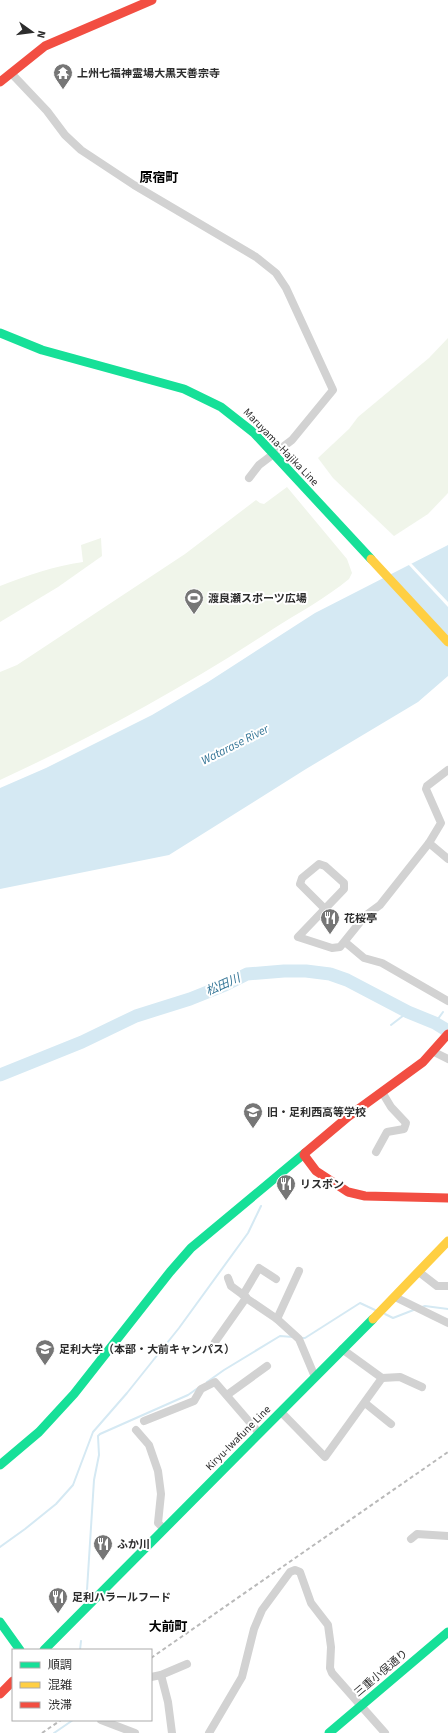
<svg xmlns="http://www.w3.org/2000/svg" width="448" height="1733" viewBox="0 0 448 1733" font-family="'Source Sans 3','Noto Sans JP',sans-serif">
<rect width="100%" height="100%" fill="#fff"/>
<g fill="#f0f5ea">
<path d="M448 338V493L428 514 394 536 333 478 318 458 349 429 358 417 429 358Z"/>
<path d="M287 487 347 559 352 573 349 579C326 598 298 613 273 629 185 687 95 736 0 780V672L17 665 185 554 256 500 260 503 264 504Z"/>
<path d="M101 538 102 556 58 587 0 622V586C28 575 54 566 83 562L81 545Z"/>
</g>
<path fill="#d5e9f3" d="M448 545V676L418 702 306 769 169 855 0 889V788L46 768 152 715 208 682 315 613Z"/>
<path fill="#fff" d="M410 562 448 602V607L407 563Z"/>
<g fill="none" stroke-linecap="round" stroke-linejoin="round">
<g stroke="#d5e9f3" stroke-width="2">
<path d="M435 1023 443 1012"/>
<path d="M391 1025 408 1012"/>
<path d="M422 1307 425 1306 448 1309"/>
<path d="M385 1314 393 1318 416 1309"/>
<path d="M301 1338H305L360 1303 375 1310"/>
<path d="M207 1382 224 1370 280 1336 293 1337"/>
<path d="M0 1547 25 1529 56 1504 73 1485 93 1432 127 1393 179 1328 248 1233 261 1206"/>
<path d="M87 1590 94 1480 99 1455 98 1436 100 1434 188 1395 198 1388"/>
<path d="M80 1650 81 1641"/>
<path d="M54 1733 73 1720"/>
</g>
<path stroke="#d5e9f3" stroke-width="13" d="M0 1075 82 1042 136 1016 190 999 225 985 247 974 284 971H306L330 974 347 980 408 1012 435 1023 448 1031"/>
<g stroke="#d2d2d2" stroke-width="8">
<path d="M11 73 47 111 65 135 81 150 134 185 256 257 276 273 286 288 333 390 292 440 259 465 249 478"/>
<path d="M429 843 448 859"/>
<path d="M325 909 300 884 302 878 319 864 325 866 344 883V889L298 937 332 948 340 947 365 916 380 905 429 843 441 823 426 789 427 786 448 770"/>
<path d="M345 942 364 958 382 963 448 1001"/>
<path d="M434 1052 448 1059"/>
<path d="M376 1152 387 1132 404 1129 406 1123 391 1107 382 1092"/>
<path d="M419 1272 437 1286H448"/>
<path d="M228 1278 231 1286 246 1297"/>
<path d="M243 1295 259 1268 276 1279"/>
<path d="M395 1297 448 1323"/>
<path d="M277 1319 299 1271"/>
<path d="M215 1342 246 1298 277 1319 299 1339 315 1377"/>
<path d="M382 1378 400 1377 422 1387"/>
<path d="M227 1395 267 1366"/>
<path d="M365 1403 391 1424"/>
<path d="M281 1412 325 1457 382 1378 342 1349"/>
<path d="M144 1421 194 1401 201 1389 215 1382 259 1433"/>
<path d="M136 1430 149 1445 158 1471 161 1494 158 1523 164 1529"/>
<path d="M411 1539 417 1534 448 1536"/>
<path d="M151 1677 161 1675"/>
<path d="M101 1720 135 1733"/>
<path d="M172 1733 168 1702 161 1675 187 1664"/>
<path d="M209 1733 242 1677 254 1629 262 1610 290 1572 295 1570 300 1572 311 1603 328 1625 331 1647 330 1668 332 1673 385 1733"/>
</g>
<g stroke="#16e098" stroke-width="9">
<path d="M0 333 42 350 184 389 221 407 254 433 371 559"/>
<path d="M0 1465 39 1432 74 1394 170 1272 191 1248 305 1153"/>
<path d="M0 1622 20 1650"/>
<path d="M44 1650 373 1319"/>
<path d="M329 1733 448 1632"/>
</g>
<g stroke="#ffcf43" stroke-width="9">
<path d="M371 559 448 642"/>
<path d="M373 1319 448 1241"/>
</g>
<g stroke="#f24e42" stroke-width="9">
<path d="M0 82 45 46 152 0"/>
<path d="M305 1153 349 1116 423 1062 448 1034"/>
<path d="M304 1155 316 1171 348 1192 365 1196 448 1198"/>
<path d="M0 1694 13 1681"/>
</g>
<g stroke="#b9b9b9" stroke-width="2" stroke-dasharray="4 3" stroke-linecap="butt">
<path d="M151 1658 448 1452"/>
<path d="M42 1733 61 1720"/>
</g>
</g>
<defs>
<symbol id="temple-pin" viewBox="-11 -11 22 30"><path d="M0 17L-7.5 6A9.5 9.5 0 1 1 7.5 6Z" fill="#767676" stroke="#fff"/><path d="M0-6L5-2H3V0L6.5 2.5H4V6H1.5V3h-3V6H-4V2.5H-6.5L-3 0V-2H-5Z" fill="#fff"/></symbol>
<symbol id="stadium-pin" viewBox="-11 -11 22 30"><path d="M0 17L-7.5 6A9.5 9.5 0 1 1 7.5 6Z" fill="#767676" stroke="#fff"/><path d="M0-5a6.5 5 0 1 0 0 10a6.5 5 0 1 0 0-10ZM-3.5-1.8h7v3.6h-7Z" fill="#fff"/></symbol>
<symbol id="restaurant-pin" viewBox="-11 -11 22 30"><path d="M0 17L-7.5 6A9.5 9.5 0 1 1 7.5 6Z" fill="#767676" stroke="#fff"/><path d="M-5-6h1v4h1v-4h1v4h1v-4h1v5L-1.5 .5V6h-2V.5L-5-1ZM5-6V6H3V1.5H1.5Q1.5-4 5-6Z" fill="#fff"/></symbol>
<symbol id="school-pin" viewBox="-11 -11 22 30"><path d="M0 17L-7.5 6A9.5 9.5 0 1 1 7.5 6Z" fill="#767676" stroke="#fff"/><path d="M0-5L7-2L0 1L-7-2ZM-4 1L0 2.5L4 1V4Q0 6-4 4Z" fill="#fff"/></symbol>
<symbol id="university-pin" viewBox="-11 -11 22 30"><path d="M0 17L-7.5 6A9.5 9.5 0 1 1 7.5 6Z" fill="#767676" stroke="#fff"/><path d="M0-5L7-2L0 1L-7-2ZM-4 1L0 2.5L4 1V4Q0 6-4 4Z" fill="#fff"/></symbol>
</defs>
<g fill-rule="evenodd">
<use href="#temple-pin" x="52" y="62" width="22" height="30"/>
<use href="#stadium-pin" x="183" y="587" width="22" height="30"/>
<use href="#restaurant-pin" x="319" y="907" width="22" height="30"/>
<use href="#school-pin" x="242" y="1101" width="22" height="30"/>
<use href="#restaurant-pin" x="275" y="1173" width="22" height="30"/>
<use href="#university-pin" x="34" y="1338" width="22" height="30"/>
<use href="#restaurant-pin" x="92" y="1533" width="22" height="30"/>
<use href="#restaurant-pin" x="47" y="1586" width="22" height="30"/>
</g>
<g text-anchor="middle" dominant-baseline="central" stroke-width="4" stroke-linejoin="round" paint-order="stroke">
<g font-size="11" font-weight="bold" fill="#2d2d2d" stroke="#fff" text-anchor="start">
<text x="77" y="73">上州七福神霊場大黒天善宗寺</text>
<text x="208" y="598">渡良瀬スポーツ広場</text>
<text x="344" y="918">花桜亭</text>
<text x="267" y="1112">旧・足利西高等学校</text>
<text x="300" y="1184">リスボン</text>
<text x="59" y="1349">足利大学（本部・大前キャンパス）</text>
<text x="117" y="1544">ふか川</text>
<text x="72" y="1597">足利ハラールフード</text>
</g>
<g font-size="11" fill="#2d2d2d" stroke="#fff">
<text transform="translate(281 447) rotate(46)">Maruyama-Hajika Line</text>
<text transform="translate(238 1438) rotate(-45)">Kiryu-Iwafune Line</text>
<text transform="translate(381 1673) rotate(-40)">三重小俣通り</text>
</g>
<g font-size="12" font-style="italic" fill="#347596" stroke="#fff">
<text transform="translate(235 745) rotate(-27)">Watarase River</text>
<text transform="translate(223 985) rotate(-24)">松田川</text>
</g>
<g font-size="13" font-weight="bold" fill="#000" stroke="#fff">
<text x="159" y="178">原宿町</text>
<text x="168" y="1627">大前町</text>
</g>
</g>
<rect x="12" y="1649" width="140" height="72" fill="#ffffff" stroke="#ababab"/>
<rect x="20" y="1662" width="20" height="6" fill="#16e098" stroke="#ababab"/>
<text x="48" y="1669" font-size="12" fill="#2d2d2d">順調</text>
<rect x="20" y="1682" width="20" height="6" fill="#ffcf43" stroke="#ababab"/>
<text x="48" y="1689" font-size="12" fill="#2d2d2d">混雑</text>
<rect x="20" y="1702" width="20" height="6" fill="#f24e42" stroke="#ababab"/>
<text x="48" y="1709" font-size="12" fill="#2d2d2d">渋滞</text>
<g transform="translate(32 32) rotate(104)" stroke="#ffffff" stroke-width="3" paint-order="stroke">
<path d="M0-3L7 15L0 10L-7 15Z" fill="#2d2d2d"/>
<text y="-6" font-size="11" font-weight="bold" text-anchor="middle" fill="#2d2d2d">N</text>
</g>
</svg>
